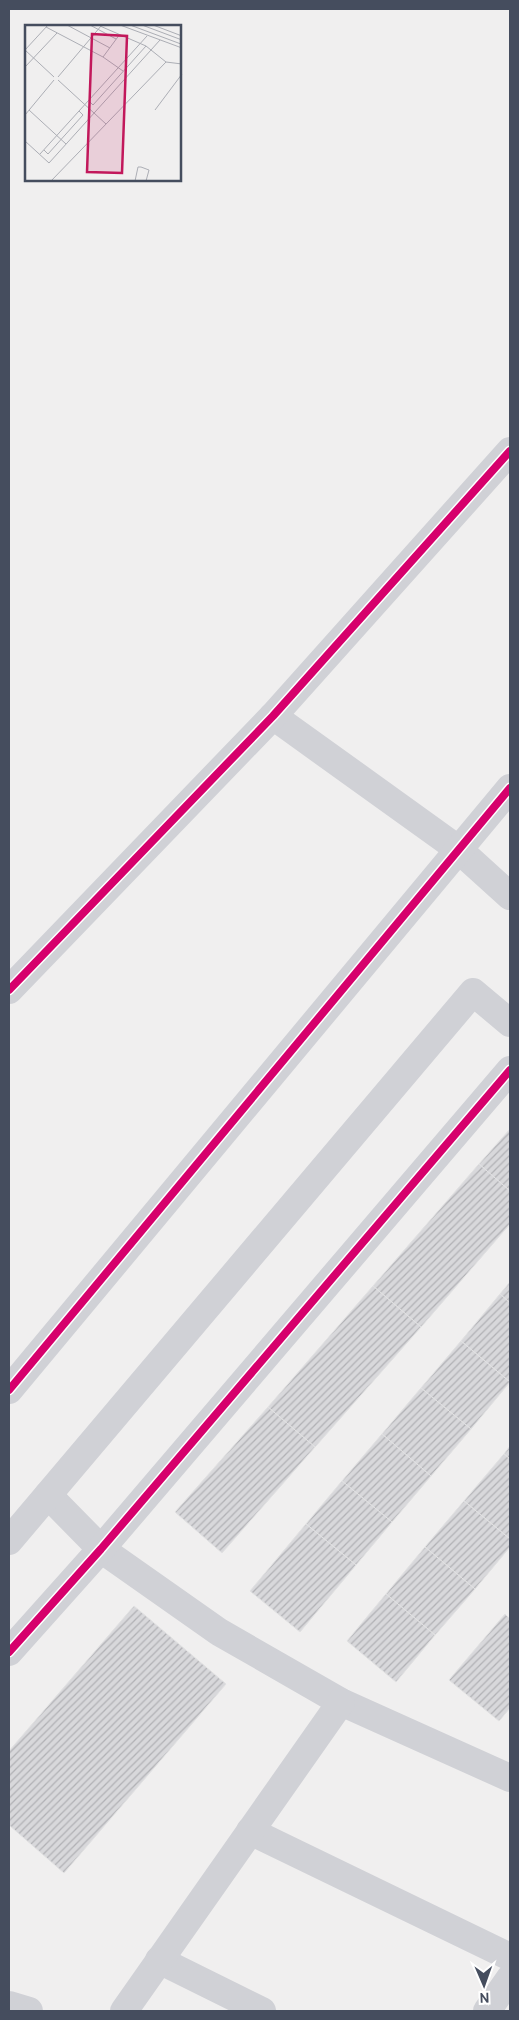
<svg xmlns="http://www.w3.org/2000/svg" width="519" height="2020" viewBox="0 0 519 2020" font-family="Cabin,sans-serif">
<defs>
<pattern id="building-hatch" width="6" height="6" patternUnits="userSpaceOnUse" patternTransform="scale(1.25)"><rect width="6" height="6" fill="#d8d8db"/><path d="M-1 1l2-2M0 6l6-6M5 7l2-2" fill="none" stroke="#b1b1b5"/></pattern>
</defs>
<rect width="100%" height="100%" fill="#f0efef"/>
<g fill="url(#building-hatch)" stroke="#e1e1e2">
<path d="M510 1129V1191L479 1164Z"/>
<path d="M479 1164 510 1191V1224L421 1327 373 1286Z"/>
<path d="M510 1282V1303L500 1294Z"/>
<path d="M373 1286 421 1327 315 1447 268 1407Z"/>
<path d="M500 1294 510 1303V1382L461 1341Z"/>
<path d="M461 1341 510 1382 471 1429 421 1388Z"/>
<path d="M421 1388 471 1429 431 1476 382 1434Z"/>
<path d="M268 1407 315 1447 222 1553 175 1512Z"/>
<path d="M382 1434 431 1476 392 1522 342 1481Z"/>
<path d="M510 1446V1459L504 1454Z"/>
<path d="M504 1454 510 1459V1539L464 1501Z"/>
<path d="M342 1481 392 1522 356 1565 306 1524Z"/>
<path d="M464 1501 510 1539V1547L475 1589 425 1547Z"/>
<path d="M306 1524 356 1565 300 1632 250 1591Z"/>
<path d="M425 1547 475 1589 435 1635 386 1594Z"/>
<path d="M386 1594 435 1635 396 1682 347 1641Z"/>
<path d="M134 1606 226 1684 64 1873 9 1825V1751Z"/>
<path d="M505 1614 510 1619V1708L499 1721 449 1680Z"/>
</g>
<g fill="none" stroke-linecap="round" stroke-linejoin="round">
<g stroke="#d0d1d6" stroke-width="28">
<path d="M273 716 458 849 510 896"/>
<path d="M9 990 273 716 510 451"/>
<path d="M9 1390 510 788"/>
<path d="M48 1495 101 1549 219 1632 341 1702 510 1778"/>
<path d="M9 1541 473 992 510 1023"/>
<path d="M9 1652 101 1549 510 1070"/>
<path d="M250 1831 510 1957"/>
<path d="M159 1960 262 2011"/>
<path d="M9 2005 29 2011"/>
<path d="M124 2011 341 1702"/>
<path d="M487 2011 510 1978"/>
</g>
<defs>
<g id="cycleway">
<path d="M9 990 273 716 510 451"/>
<path d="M9 1390 510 788"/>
<path d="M9 1652 101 1549 510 1070"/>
</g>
</defs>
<use href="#cycleway" stroke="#fff" stroke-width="11"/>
<use href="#cycleway" stroke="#d6006c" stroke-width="8"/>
</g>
<g transform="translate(25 25)">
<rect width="156" height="156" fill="#f0efef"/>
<path fill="none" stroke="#acaeb5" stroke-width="1" d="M42 0 85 23M65 0 91 14M95 0 157 23M105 0 156 19M117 0 157 15M128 0 157 11M75 1 121 21 141 37M21 2 78 32 98 46M0 25 29 52M0 25 23 0M78 32 95 9M0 42 32 8M33 52 76 1M33 55 81 99M64 76 68 80 121 21M4 85 41 119M130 85 157 49M0 90 29 55M0 116 24 138 135 15M19 125 23 129 58 90 54 86M15 129 122 11M26 156 141 37 157 39M110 156 113 142H116L124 145 121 156"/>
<path fill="#c2185b" fill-opacity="0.15" stroke="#c2185b" stroke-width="2.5" d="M67 9 102 11 97 148 62 147Z"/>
<rect width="156" height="156" fill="none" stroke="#454d5e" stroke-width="2.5"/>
</g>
<rect width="519" height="2020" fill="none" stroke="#454d5e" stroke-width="20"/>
<g transform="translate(484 1985) rotate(178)" stroke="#ffffff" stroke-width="4" paint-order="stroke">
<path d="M0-4L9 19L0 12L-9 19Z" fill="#454d5e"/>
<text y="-8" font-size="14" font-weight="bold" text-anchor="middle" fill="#454d5e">N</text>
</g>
</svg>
